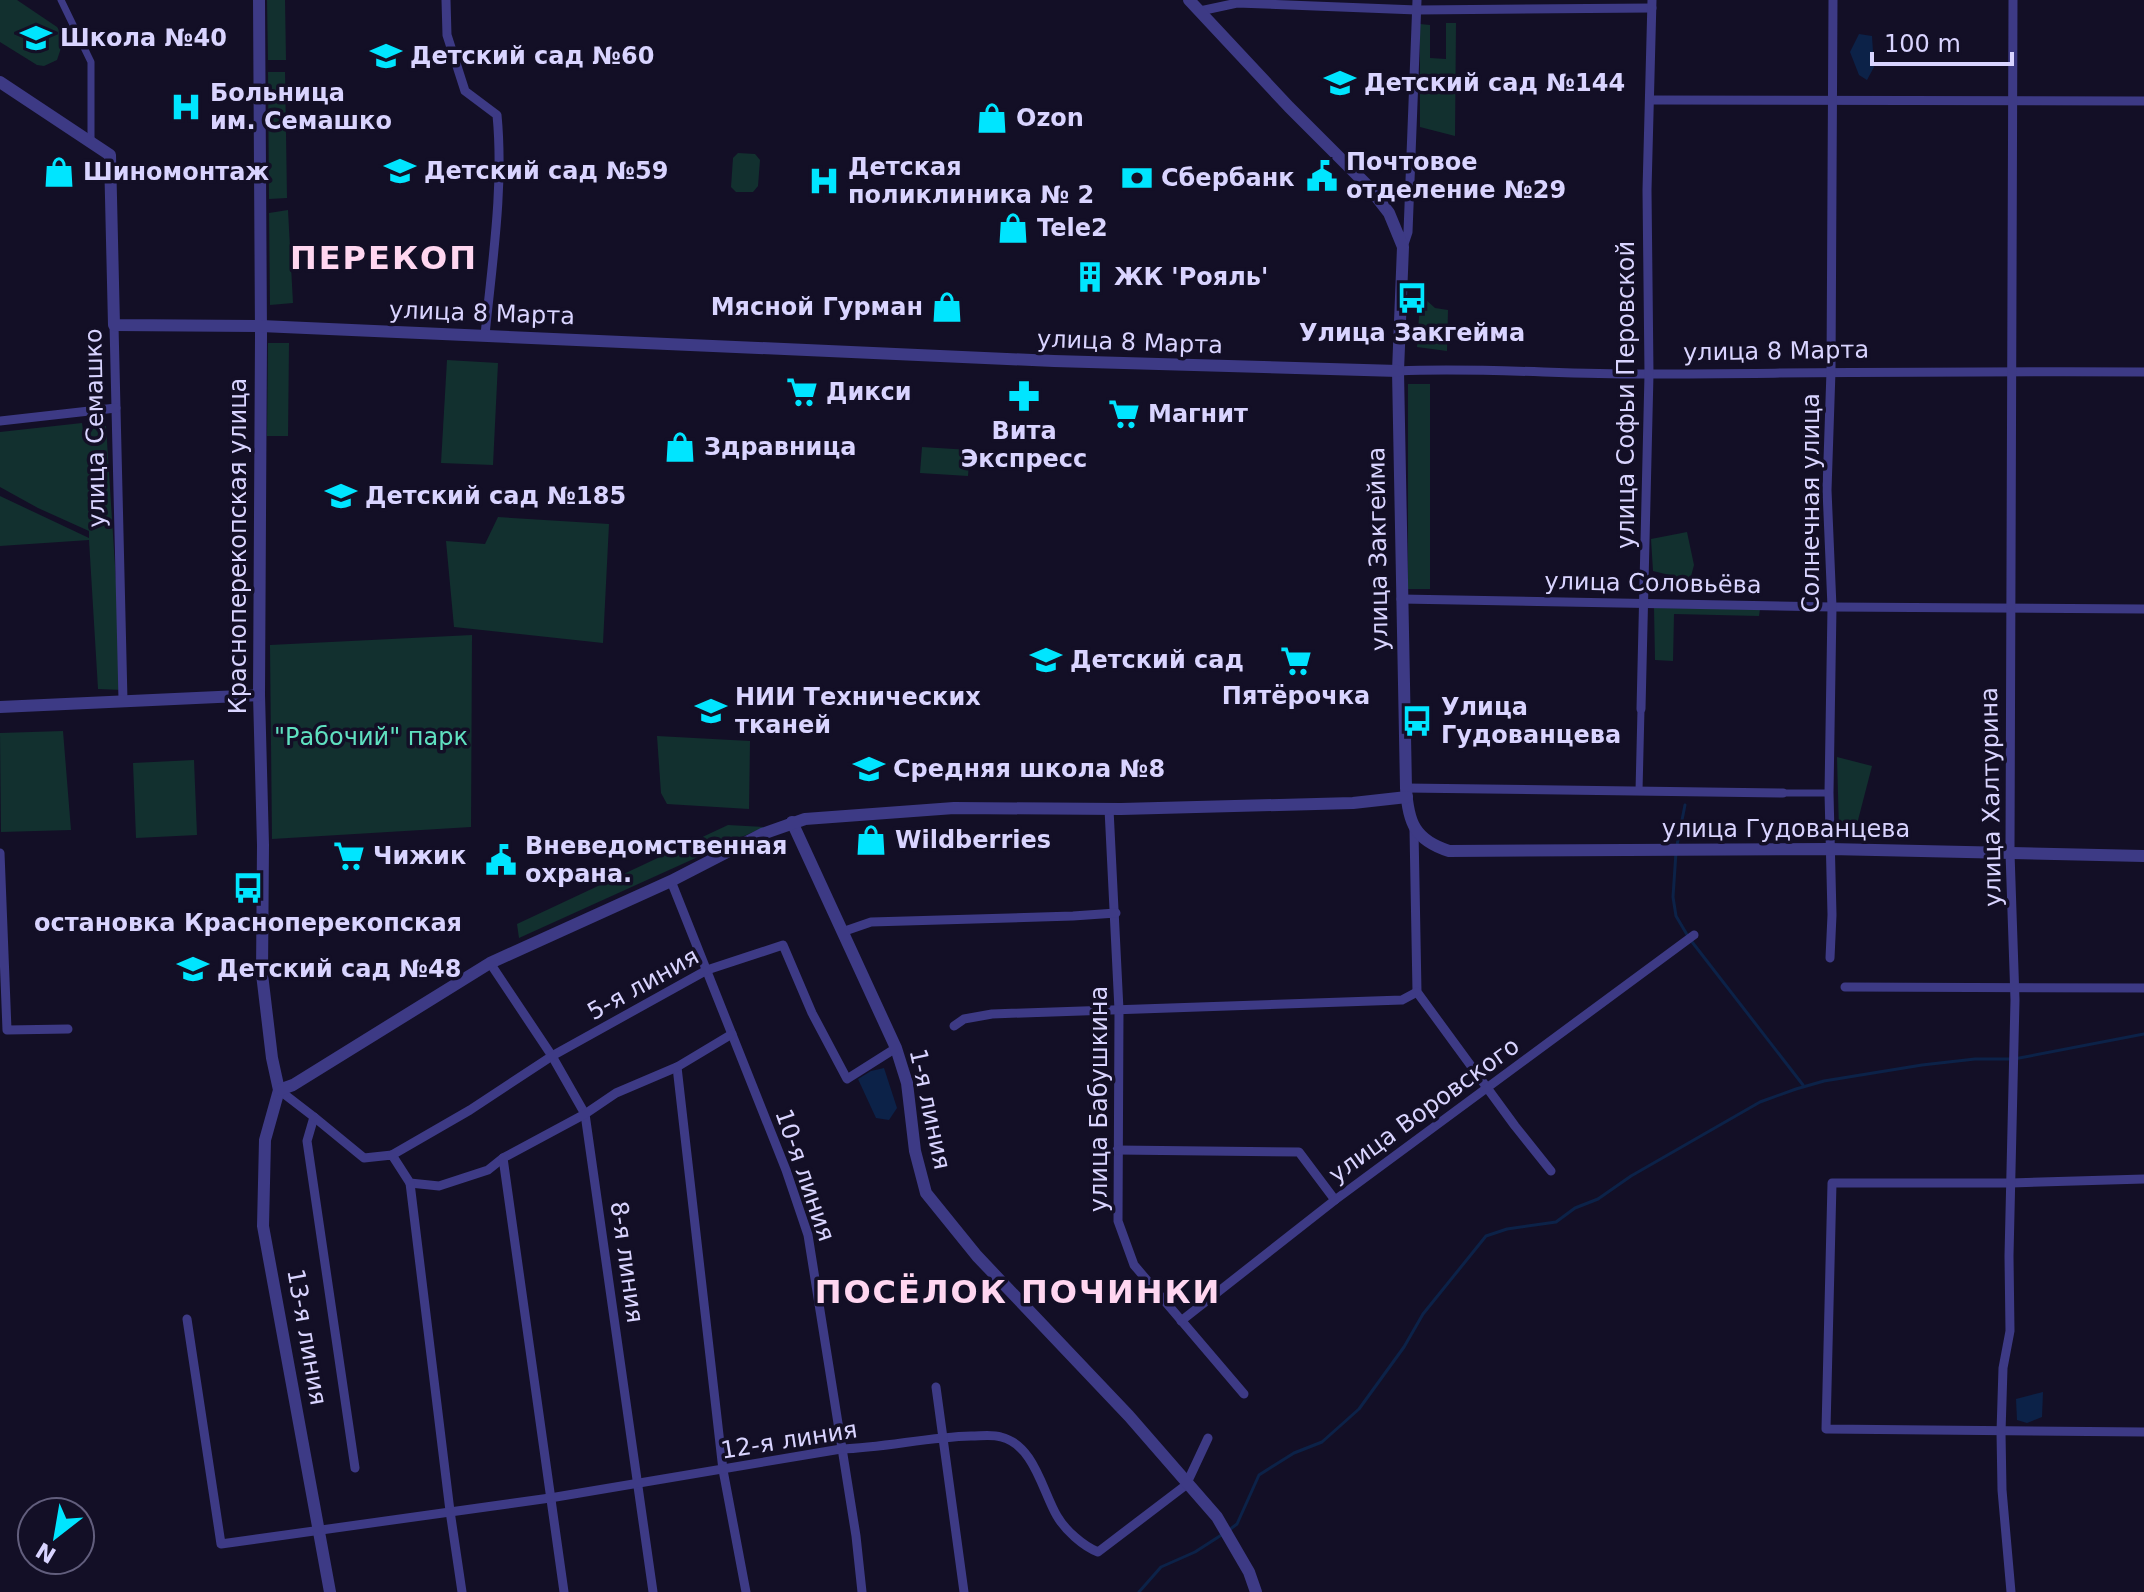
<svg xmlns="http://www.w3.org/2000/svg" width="2144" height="1592" viewBox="0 0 2144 1592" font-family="'DejaVu Sans',sans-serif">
<rect width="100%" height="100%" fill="#130f26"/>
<g fill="#12302f">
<path d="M0 0H17L57 27 62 35 63 42 57 60 44 66 37 65 0 42Z"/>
<path d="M267 0H285L286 60H268Z"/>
<path d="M1446 23H1456L1455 136 1420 127V24L1430 25V58L1446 59Z"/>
<path d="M268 72H285L287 198 269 199Z"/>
<path d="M738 153 755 154 760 160 758 186 753 192H736L731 187 733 158Z"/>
<path d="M288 210 293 303 270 305 269 213Z"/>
<path d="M1425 299 1435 308 1448 310 1447 351 1417 347 1420 301Z"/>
<path d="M268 343H289L288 436H267Z"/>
<path d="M447 360 498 363 493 465 441 463Z"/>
<rect x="1408" y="384" width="22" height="205"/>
<path d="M82 423 83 430 106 426 123 690 98 689 89 540 0 546V496L89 538V531L38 508 0 487V432Z"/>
<path d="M922 447 970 450 968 476 920 473Z"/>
<path d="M498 517 609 524 603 643 454 627 446 541 485 544Z"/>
<path d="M1687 532 1694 565 1690 580 1653 571 1651 539Z"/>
<path d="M1654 608 1760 609 1759 616 1674 614 1673 661 1655 660Z"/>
<path d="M472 635 471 827 272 839 270 645Z"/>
<path d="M63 731 71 830 1 832 0 733Z"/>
<path d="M657 736 750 741 749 809 667 804 661 793Z"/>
<path d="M1837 757 1872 766 1857 824 1839 830Z"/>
<path d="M194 760 197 835 136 838 133 763Z"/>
<path d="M728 825 764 827 519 938 517 924Z"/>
</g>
<g fill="#0c2248">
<path d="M1859 34 1872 36 1874 67 1867 80 1859 75 1850 52Z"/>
<path d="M884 1068 897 1108 889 1120 876 1118 858 1079 871 1071Z"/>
<path d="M2043 1392 2042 1417 2027 1423 2017 1420 2016 1399Z"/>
</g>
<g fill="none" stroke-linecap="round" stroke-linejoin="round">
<g stroke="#0c2248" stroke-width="3">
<path d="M1677 845 1685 805"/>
<path d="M1676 852 1673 897 1676 916 1689 938 1803 1085"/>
<path d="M1229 1530 1237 1524 1259 1475 1294 1453 1322 1442 1359 1409 1404 1347 1423 1314 1486 1236 1507 1229 1556 1222 1575 1208 1598 1199 1631 1176 1760 1102 1796 1089 1824 1081 1922 1065 1975 1059H2014L2144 1034"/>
<path d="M1139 1592 1161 1567 1195 1552 1223 1534"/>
</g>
<g stroke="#3d3a85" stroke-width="7">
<path d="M61 0 91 62V142"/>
<path d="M1639 791 1641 709"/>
<path d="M1783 793H1829"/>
</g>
<g stroke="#3d3a85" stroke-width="9">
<path d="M446 0 447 35 465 91 497 115C504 188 492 263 485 335"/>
<path d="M1200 11 1237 3 1417 10 1652 8"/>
<path d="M1650 100 2144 101"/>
<path d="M1403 247 1408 232 1417 0"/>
<path d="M114 325 123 700"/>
<path d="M1398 371C1483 367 1568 375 1653 374 1816 373 1980 371 2144 372"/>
<path d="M0 421 116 408"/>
<path d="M1401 599 1832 607 2144 609"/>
<path d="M1641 709 1649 374 1647 190 1652 0"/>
<path d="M1406 788 1783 793"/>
<path d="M1109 809 1119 1010 1118 1221 1134 1265 1244 1394"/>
<path d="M1414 830 1417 992 1515 1126 1551 1171"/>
<path d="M0 853 7 1030 68 1029"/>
<path d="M671 881 786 1170 808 1235 856 1536 862 1592"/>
<path d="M842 932 871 922 1073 916 1116 913"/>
<path d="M1830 958 1832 915 1829 793 1832 607 1827 490 1831 371 1833 0"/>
<path d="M490 963 552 1056 585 1114 653 1592"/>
<path d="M1845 987 2144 988"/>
<path d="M954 1026 964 1019 992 1014 1402 1000 1417 992"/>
<path d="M677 1067 723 1470 746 1592"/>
<path d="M279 1090 314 1117 307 1141 355 1468"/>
<path d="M314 1117 364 1158 392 1155 410 1183 439 1186 488 1170 503 1158 585 1114 616 1093 677 1067 732 1034"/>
<path d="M1117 1150 1299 1152 1335 1200"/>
<path d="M392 1155 470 1110 552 1056 707 970 783 945 812 1013 847 1079 896 1048"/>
<path d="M503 1158 564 1592"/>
<path d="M2144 1179 2011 1183H1832L1826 1429 2144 1432"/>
<path d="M410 1183 450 1511 462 1592"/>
<path d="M187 1319 221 1544 550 1498 841 1449C884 1448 927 1437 971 1436 981 1436 992 1434 1001 1437 1034 1445 1042 1490 1057 1516 1065 1530 1083 1546 1098 1552L1186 1485 1208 1438"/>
<path d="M1181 1321 1335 1200 1694 935"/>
<path d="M936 1387 964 1592"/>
<path d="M2011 1592 2002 1490 2001 1432 2003 1368 2010 1331 2009 1256 2015 1000 2010 853 2013 0"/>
</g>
<g stroke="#3d3a85" stroke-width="12">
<path d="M259 0 261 336 259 695 263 845 262 974 272 1058 279 1090 265 1140 263 1226 330 1592"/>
<path d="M1189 0 1289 107 1368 186 1389 213 1403 247 1398 371 1406 788C1408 823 1415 840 1449 851L1830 849 2144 856"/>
<path d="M0 82 110 155 114 325 261 326 1054 361 1398 371"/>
<path d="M0 707 259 695"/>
<path d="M792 822 896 1048 907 1083 915 1151 926 1193 977 1256 1129 1416 1217 1517 1249 1572 1256 1592"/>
<path d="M279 1090 293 1085 490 963 671 881 762 834 805 819 954 808 1121 809 1353 803 1407 797"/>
</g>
</g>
<defs>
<symbol id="school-bare" viewBox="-9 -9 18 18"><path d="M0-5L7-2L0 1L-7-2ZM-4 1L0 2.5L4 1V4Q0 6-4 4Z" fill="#00e5ff" stroke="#130f26" stroke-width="2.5" paint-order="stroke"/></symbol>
<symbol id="hospital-bare" viewBox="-9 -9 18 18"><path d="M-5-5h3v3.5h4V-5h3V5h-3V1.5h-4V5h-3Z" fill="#00e5ff" stroke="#130f26" stroke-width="2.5" paint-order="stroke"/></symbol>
<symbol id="shop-bare" viewBox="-9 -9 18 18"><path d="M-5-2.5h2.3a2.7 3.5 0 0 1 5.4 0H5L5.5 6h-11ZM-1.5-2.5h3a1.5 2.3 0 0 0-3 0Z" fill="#00e5ff" stroke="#130f26" stroke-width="2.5" paint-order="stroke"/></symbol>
<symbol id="civic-bare" viewBox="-9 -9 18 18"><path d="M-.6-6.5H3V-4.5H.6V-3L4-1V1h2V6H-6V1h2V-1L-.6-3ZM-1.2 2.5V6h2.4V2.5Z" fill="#00e5ff" stroke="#130f26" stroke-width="2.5" paint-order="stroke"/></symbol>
<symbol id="bank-bare" viewBox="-9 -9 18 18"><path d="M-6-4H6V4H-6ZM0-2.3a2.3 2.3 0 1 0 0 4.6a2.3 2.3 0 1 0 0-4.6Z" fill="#00e5ff" stroke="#130f26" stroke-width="2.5" paint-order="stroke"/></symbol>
<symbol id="building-bare" viewBox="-9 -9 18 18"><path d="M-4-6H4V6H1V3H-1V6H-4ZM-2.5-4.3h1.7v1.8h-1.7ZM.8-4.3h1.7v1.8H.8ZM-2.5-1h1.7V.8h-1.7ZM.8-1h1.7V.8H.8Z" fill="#00e5ff" stroke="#130f26" stroke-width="2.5" paint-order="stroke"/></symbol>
<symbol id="bus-bare" viewBox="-9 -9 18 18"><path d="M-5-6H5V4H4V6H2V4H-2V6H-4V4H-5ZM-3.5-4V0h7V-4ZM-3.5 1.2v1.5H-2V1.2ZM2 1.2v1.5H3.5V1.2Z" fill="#00e5ff" stroke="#130f26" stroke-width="2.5" paint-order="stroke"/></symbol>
<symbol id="supermarket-bare" viewBox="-9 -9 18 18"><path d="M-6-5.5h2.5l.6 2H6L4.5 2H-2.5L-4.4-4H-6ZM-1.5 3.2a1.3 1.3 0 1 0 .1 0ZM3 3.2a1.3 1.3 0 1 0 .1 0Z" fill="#00e5ff" stroke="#130f26" stroke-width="2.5" paint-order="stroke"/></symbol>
<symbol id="pharmacy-bare" viewBox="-9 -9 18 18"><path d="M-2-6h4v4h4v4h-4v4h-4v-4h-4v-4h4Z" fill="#00e5ff" stroke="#130f26" stroke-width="2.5" paint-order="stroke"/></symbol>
<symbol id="university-bare" viewBox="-9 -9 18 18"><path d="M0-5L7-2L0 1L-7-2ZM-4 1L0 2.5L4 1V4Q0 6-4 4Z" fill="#00e5ff" stroke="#130f26" stroke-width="2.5" paint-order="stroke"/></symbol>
</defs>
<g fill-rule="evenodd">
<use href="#school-bare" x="14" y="16" width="44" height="44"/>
<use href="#school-bare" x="364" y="34" width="44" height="44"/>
<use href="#school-bare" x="1318" y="61" width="44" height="44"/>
<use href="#hospital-bare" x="164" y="85" width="44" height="44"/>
<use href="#shop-bare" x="970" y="96" width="44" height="44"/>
<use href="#school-bare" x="378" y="149" width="44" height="44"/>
<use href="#shop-bare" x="37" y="150" width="44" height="44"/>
<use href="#civic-bare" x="1300" y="154" width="44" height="44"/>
<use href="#bank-bare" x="1115" y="156" width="44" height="44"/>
<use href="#hospital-bare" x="802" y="159" width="44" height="44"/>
<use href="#shop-bare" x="991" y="206" width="44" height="44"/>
<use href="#building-bare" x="1068" y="255" width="44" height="44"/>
<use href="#bus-bare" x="1390" y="276" width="44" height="44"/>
<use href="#shop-bare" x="925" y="285" width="44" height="44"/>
<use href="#supermarket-bare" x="780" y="370" width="44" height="44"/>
<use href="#pharmacy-bare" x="1002" y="374" width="44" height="44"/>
<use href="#supermarket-bare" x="1102" y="392" width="44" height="44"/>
<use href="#shop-bare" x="658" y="425" width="44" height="44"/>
<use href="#school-bare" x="319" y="474" width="44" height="44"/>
<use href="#school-bare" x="1024" y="638" width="44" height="44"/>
<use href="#supermarket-bare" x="1274" y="639" width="44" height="44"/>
<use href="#university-bare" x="689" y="689" width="44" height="44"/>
<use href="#bus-bare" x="1395" y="699" width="44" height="44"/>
<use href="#school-bare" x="847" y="747" width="44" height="44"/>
<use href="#shop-bare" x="849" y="818" width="44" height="44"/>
<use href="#supermarket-bare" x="327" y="834" width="44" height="44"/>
<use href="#civic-bare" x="479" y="838" width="44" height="44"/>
<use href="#bus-bare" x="226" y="866" width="44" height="44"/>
<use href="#school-bare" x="171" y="947" width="44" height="44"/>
</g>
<g text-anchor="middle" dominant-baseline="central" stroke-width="7" stroke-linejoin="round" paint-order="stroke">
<g font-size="24" font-weight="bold" fill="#d9d4ff" stroke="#130f26" text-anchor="start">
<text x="60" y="38">Школа №40</text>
<text x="410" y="56">Детский сад №60</text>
<text x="1364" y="83">Детский сад №144</text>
<text x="210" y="93">Больница<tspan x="210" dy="28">им. Семашко</tspan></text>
<text x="1016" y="118">Ozon</text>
<text x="1346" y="162">Почтовое<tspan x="1346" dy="28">отделение №29</tspan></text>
<text x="848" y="167">Детская<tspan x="848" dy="28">поликлиника № 2</tspan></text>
<text x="424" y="171">Детский сад №59</text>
<text x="83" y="172">Шиномонтаж</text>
<text x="1161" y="178">Сбербанк</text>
<text x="1037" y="228">Tele2</text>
<text x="1114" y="277">ЖК 'Рояль'</text>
<text x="923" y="307" text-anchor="end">Мясной Гурман</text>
<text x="1412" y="333" text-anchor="middle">Улица Закгейма</text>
<text x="826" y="392">Дикси</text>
<text x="1148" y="414">Магнит</text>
<text x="1024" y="431" text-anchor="middle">Вита<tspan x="1024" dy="28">Экспресс</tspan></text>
<text x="704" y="447">Здравница</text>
<text x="365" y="496">Детский сад №185</text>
<text x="1070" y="660">Детский сад</text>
<text x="1296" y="696" text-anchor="middle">Пятёрочка</text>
<text x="735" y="697">НИИ Технических<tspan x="735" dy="28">тканей</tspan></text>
<text x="1441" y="707">Улица<tspan x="1441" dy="28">Гудованцева</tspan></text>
<text x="893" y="769">Средняя школа №8</text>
<text x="895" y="840">Wildberries</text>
<text x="525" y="846">Вневедомственная<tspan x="525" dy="28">охрана.</tspan></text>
<text x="373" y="856">Чижик</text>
<text x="248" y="923" text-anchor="middle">остановка Красноперекопская</text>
<text x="217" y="969">Детский сад №48</text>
</g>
<g font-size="24" fill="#d9d4ff" stroke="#130f26">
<text transform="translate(482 313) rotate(2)">улица 8 Марта</text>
<text transform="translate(1130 342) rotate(2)">улица 8 Марта</text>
<text transform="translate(1776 351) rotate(-1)">улица 8 Марта</text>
<text transform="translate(1626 395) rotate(-90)">улица Софьи Перовской</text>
<text transform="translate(95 428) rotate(-91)">улица Семашко</text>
<text transform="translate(1811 503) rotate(-90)">Солнечная улица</text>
<text transform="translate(238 546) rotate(-90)">Красноперекопская улица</text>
<text transform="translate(1378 549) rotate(-91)">улица Закгейма</text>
<text transform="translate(1653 583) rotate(1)">улица Соловьёва</text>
<text transform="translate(1991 797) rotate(-91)">улица Халтурина</text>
<text x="1786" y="829">улица Гудованцева</text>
<text transform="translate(643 984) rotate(-29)">5-я линия</text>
<text transform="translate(1099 1099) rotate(-90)">улица Бабушкина</text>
<text transform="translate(930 1109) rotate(78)">1-я линия</text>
<text transform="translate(1424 1110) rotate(-36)">улица Воровского</text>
<text transform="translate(805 1175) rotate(71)">10-я линия</text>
<text transform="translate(627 1262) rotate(82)">8-я линия</text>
<text transform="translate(307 1337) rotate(80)">13-я линия</text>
<text transform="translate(789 1440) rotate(-9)">12-я линия</text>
</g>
<g font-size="24" fill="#5fe0c0" stroke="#130f26">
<text x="371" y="737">"Рабочий" парк</text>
</g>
<g font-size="32" font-weight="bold" letter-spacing="2" fill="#ffd6f0" stroke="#130f26">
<text x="384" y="258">ПЕРЕКОП</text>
<text x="1018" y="1292">ПОСЁЛОК ПОЧИНКИ</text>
</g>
</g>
<g transform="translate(56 1536) rotate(211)"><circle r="38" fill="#130f26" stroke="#625e7d" stroke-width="2"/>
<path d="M0-6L14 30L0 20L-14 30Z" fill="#00e5ff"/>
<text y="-12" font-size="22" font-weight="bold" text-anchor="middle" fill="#d9d4ff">N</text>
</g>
<path d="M1872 52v12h140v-12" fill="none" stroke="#d9d4ff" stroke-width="4"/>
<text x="1884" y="52" font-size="24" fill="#d9d4ff" stroke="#130f26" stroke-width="6" paint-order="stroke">100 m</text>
</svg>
